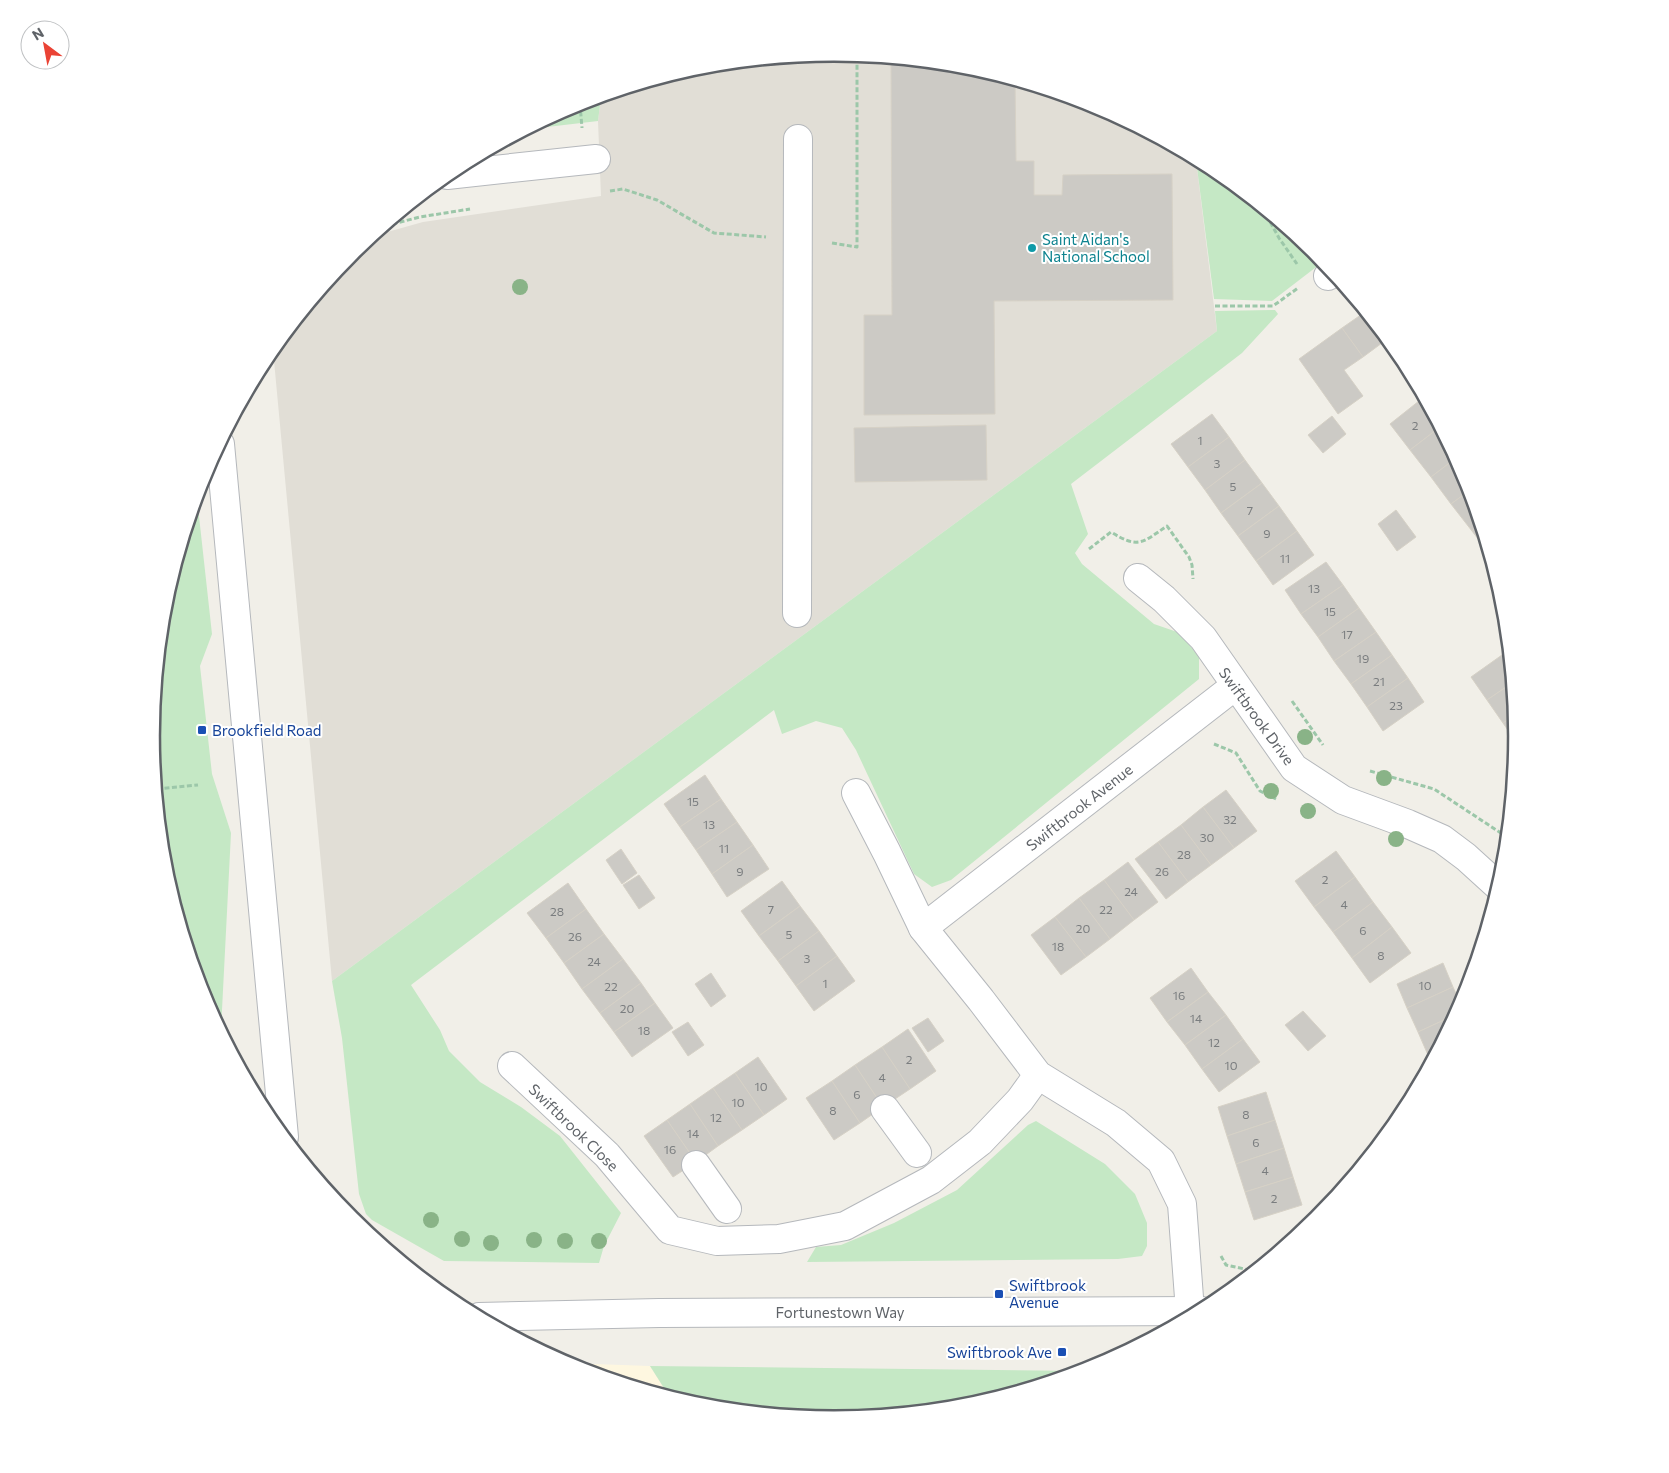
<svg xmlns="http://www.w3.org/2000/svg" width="1669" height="1473" viewBox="0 0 1669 1473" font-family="Commissioner,sans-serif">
<rect width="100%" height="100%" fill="#f1efe8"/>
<path fill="#fef7e0" d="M566 1363 650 1366 669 1396 573 1367Z"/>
<path fill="#e1ded6" d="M834 54 968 67 1096 106 1196 160 1217 331 332 981 273 350 352 254 373 236 423 222 601 196 598 121 601 97 702 67Z"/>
<g fill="#c5e8c5">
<path d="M601 97 598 121 530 129 573 106 586 103 587 102Z"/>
<path d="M1196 160 1214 169 1317 254 1324 261 1272 301 1214 299Z"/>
<path d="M1275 310 1278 314 1242 353 1071 484 1088 534 1075 553 1082 564 1154 624 1180 633 1199 657V679L951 880 932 887 914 874 856 750 842 728 816 721 782 734 774 710 411 985 440 1030 449 1051 480 1082 521 1107 560 1136 621 1213 604 1246 599 1263 444 1261 372 1220 366 1214 359 1194 342 1038 332 981 1217 331 1215 311Z"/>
<path d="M197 498 212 634 200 666 212 774 231 833 221 1030 204 998 165 869 152 736 165 603Z"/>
<path d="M1036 1121 1105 1164 1135 1194 1147 1223V1246L1142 1256 1118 1259 807 1262 816 1247 841 1245 894 1223 957 1190 1028 1125Z"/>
<path d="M650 1366 1084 1371 967 1406 834 1419 701 1406 669 1396Z"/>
</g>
<g fill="#cccac5" stroke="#d6d1c6">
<path d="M891 59 968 67 1015 81 1016 161H1034V195H1062L1063 175 1172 174 1173 300 994 301 995 414 864 415V315H892Z"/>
<path d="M1365 312 1402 357 1406 365 1400 369 1382 343 1363 357 1342 328Z"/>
<path d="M1342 328 1363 357 1344 370 1363 396 1338 414 1299 359Z"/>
<path d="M1424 397 1440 427 1410 450 1390 424Z"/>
<path d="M1212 414 1229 437 1188 467 1171 444Z"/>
<path d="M1332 416 1346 434 1323 453 1308 435Z"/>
<path d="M986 425 987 480 855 482 854 428Z"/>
<path d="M1440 427 1456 458 1431 477 1410 450Z"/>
<path d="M1229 437 1245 460 1205 490 1188 467Z"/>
<path d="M1456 458 1465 475 1470 490 1451 504 1431 477Z"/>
<path d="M1245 460 1262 483 1221 513 1205 490Z"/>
<path d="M1262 483 1279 506 1238 536 1221 513Z"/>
<path d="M1470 490 1480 524 1472 531 1451 504Z"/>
<path d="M1279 506 1297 531 1256 561 1238 536Z"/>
<path d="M1396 510 1416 537 1397 551 1378 524Z"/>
<path d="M1480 524 1488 551V552L1472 531Z"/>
<path d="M1297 531 1314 555 1273 585 1256 561Z"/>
<path d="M1326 562 1343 585 1301 614 1285 590Z"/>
<path d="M1343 585 1359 608 1318 637 1301 614Z"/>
<path d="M1359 608 1376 632 1334 661 1318 637Z"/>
<path d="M1376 632 1392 655 1351 684 1334 661Z"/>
<path d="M1509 650 1512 683 1487 700 1471 677Z"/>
<path d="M1392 655 1408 678 1367 707 1351 684Z"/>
<path d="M1408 678 1424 702 1383 731 1367 707Z"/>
<path d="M1512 683 1515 715 1503 723 1487 700Z"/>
<path d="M1515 715 1517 737V743L1503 723Z"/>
<path d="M705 775 721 799 680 827 664 804Z"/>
<path d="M1226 790 1257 831 1234 848 1203 807Z"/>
<path d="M721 799 737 822 696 850 680 827Z"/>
<path d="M1203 807 1234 848 1211 865 1181 825Z"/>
<path d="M737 822 753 845 712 874 696 850Z"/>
<path d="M1181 825 1211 865 1188 882 1158 842Z"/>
<path d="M1158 842 1188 882 1166 899 1135 859Z"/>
<path d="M753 845 769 869 727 897 712 874Z"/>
<path d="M621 849 637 873 622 884 606 860Z"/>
<path d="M1336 851 1355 877 1314 907 1295 881Z"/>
<path d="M1128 862 1158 902 1134 920 1104 880Z"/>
<path d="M639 875 655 898 639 909 623 885Z"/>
<path d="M1355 877 1373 902 1333 932 1314 907Z"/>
<path d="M1104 880 1134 920 1110 939 1079 898Z"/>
<path d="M782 881 800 906 759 936 741 911Z"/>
<path d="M568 883 586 909 546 938 527 913Z"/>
<path d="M1079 898 1110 939 1086 957 1055 917Z"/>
<path d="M1373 902 1392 927 1352 958 1333 932Z"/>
<path d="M800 906 819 931 778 961 759 936Z"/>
<path d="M586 909 604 934 564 963 546 938Z"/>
<path d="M1055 917 1086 957 1061 975 1031 935Z"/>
<path d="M1392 927 1411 953 1370 983 1352 958Z"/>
<path d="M819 931 837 956 796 986 778 961Z"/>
<path d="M604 934 623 959 582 989 564 963Z"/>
<path d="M837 956 855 981 814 1011 796 986Z"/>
<path d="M623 959 641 983 600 1013 582 989Z"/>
<path d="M1443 963 1453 987 1407 1008 1397 984Z"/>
<path d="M1191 968 1208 992 1167 1022 1150 998Z"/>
<path d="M711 973 726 996 711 1007 695 984Z"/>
<path d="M641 983 655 1003 614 1032 600 1013Z"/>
<path d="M1453 987 1461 1005 1457 1014 1418 1032 1407 1008Z"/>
<path d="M1208 992 1226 1015 1185 1045 1167 1022Z"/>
<path d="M655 1003 673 1028 632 1057 614 1032Z"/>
<path d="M1303 1011 1326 1036 1308 1051 1285 1025Z"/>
<path d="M1457 1014 1437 1051 1428 1055 1418 1032Z"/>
<path d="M1226 1015 1243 1039 1202 1069 1185 1045Z"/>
<path d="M928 1018 944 1041 928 1052 912 1028Z"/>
<path d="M688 1022 704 1045 688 1056 672 1032Z"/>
<path d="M908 1029 936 1071 910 1089 882 1047Z"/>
<path d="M1243 1039 1260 1062 1219 1092 1202 1069Z"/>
<path d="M882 1047 910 1089 883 1107 855 1065Z"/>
<path d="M1437 1051 1431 1061 1428 1055Z"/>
<path d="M758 1057 787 1099 764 1115 735 1073Z"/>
<path d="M855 1065 883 1107 860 1123 832 1081Z"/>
<path d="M735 1073 764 1115 742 1130 713 1088Z"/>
<path d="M832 1081 860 1123 834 1140 806 1098Z"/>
<path d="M713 1088 742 1130 718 1146 690 1104Z"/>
<path d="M1266 1092 1275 1120 1227 1136 1218 1107Z"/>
<path d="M690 1104 718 1146 696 1162 667 1120Z"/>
<path d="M667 1120 696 1162 673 1177 644 1136Z"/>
<path d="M1275 1120 1284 1148 1236 1164 1227 1136Z"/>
<path d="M1284 1148 1293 1177 1245 1192 1236 1164Z"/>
<path d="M1293 1177 1302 1205 1254 1220 1245 1192Z"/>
</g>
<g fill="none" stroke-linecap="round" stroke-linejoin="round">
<defs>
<g id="minor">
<path d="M447 175 596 159"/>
<path d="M1328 276 1333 273"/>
<path d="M220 444 284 1137"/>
<path d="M1138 578 1164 599 1203 638 1294 768 1343 800 1408 824 1442 839 1466 857 1499 887"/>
<path d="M797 613 798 139"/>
<path d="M856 793 887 853 923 928 981 1000 1038 1075 1116 1123 1161 1161 1182 1204 1190 1311"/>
<path d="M923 928 1235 686"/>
<path d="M512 1066 607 1155 670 1230 717 1241 779 1239 845 1226 931 1180 980 1142 1020 1100 1038 1075"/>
<path d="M885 1109 917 1153"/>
<path d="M696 1165 727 1209"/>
<path d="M479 1317 659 1313 1202 1311"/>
</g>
</defs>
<use href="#minor" stroke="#b5b8bc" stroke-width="30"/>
<g stroke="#9cc7a9" stroke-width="3" stroke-dasharray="5 2.5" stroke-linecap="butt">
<path d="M580 104 582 128"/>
<path d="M573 106H589V101"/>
<path d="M610 191 623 189 657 200 714 233 766 237"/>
<path d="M1263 209 1279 238 1297 264"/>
<path d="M385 226 420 217 470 209"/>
<path d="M832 243 857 247V56"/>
<path d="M1215 306H1273L1298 288"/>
<path d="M1089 549 1111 532C1138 549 1142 543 1167 526L1189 557 1192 565 1193 579"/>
<path d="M1292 701 1323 745"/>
<path d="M1214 744 1236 753 1260 791 1276 799"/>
<path d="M1370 771 1434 789 1507 837"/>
<path d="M157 789 198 785"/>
<path d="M1221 1256 1226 1265 1254 1271"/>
</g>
<use href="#minor" stroke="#fff" stroke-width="28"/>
</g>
<g fill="#89b387">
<circle cx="520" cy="287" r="8"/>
<circle cx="1305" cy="737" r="8"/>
<circle cx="1384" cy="778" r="8"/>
<circle cx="1271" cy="791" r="8"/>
<circle cx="1308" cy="811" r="8"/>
<circle cx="1396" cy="839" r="8"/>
<circle cx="431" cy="1220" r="8"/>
<circle cx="462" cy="1239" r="8"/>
<circle cx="534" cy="1240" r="8"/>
<circle cx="565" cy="1241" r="8"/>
<circle cx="599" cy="1241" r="8"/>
<circle cx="491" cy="1243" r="8"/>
</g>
<circle fill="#0f9aa8" stroke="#fff" stroke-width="2" cx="1032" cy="248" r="5"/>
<g fill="#1a4fb4" stroke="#fff" stroke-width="2">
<rect x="197" y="725" width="10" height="10" rx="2.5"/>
<rect x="994" y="1289" width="10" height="10" rx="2.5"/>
<rect x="1057" y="1347" width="10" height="10" rx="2.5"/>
</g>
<g text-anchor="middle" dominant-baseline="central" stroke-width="4" stroke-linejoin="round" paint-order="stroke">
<g font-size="12" fill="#7a7d7f">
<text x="1415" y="425">2</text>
<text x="1200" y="440">1</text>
<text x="1217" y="463">3</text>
<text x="1233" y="486">5</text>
<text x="1250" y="510">7</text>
<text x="1267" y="533">9</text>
<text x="1285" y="558">11</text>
<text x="1314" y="588">13</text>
<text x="1330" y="611">15</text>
<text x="1347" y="634">17</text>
<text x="1363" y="658">19</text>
<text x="1379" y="681">21</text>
<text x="1396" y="705">23</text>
<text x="693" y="801">15</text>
<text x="1230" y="819">32</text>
<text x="709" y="824">13</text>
<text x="1207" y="837">30</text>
<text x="724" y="848">11</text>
<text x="1184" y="854">28</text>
<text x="740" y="871">9</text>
<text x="1162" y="871">26</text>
<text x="1325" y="879">2</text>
<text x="1131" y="891">24</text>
<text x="1344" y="904">4</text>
<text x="771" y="909">7</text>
<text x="1106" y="909">22</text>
<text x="557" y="911">28</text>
<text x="1083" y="928">20</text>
<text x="1363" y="930">6</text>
<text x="789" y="934">5</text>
<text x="575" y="936">26</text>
<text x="1058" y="946">18</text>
<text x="1381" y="955">8</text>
<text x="807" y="958">3</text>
<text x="594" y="961">24</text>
<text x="825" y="983">1</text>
<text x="1425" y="985">10</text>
<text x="611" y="986">22</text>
<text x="1179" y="995">16</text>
<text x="627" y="1008">20</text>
<text x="1196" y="1018">14</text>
<text x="644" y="1030">18</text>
<text x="1214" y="1042">12</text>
<text x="909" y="1059">2</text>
<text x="1231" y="1065">10</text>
<text x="882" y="1077">4</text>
<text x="761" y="1086">10</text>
<text x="857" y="1094">6</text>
<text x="738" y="1102">10</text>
<text x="833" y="1110">8</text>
<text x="1246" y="1114">8</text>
<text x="716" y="1117">12</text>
<text x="693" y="1133">14</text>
<text x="1256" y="1142">6</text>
<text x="670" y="1149">16</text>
<text x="1265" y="1170">4</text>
<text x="1274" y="1198">2</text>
</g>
<g font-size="15" fill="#0d838f" stroke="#fff" text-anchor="start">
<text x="1042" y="239">Saint Aidan's<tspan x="1042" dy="17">National School</tspan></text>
</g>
<g font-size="15" fill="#5f6368" stroke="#fff">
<text transform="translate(1257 716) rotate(54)">Swiftbrook Drive</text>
<text transform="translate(1079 807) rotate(-38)">Swiftbrook Avenue</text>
<text transform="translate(574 1127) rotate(44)">Swiftbrook Close</text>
<text x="840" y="1312">Fortunestown Way</text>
</g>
<g font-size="15" fill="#164399" stroke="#fff" text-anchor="start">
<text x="212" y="730">Brookfield Road</text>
<text x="1009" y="1285">Swiftbrook<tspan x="1009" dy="17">Avenue</tspan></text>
<text x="1052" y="1352" text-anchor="end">Swiftbrook Ave</text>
</g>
</g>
<path d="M0 0H1669V1473H0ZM160 736a674 674 0 1 1 1348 0a674 674 0 1 1-1348 0Z" fill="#fff" fill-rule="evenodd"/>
<path fill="none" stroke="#5f6368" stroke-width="2.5" d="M160 736a674 674 0 1 1 1348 0a674 674 0 1 1-1348 0Z"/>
<g transform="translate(45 45) rotate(328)"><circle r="24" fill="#ffffff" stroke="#bfc1c3"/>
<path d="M0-4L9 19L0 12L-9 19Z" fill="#ea4335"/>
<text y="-8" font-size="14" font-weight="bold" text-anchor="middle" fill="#5f6368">N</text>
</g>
</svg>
